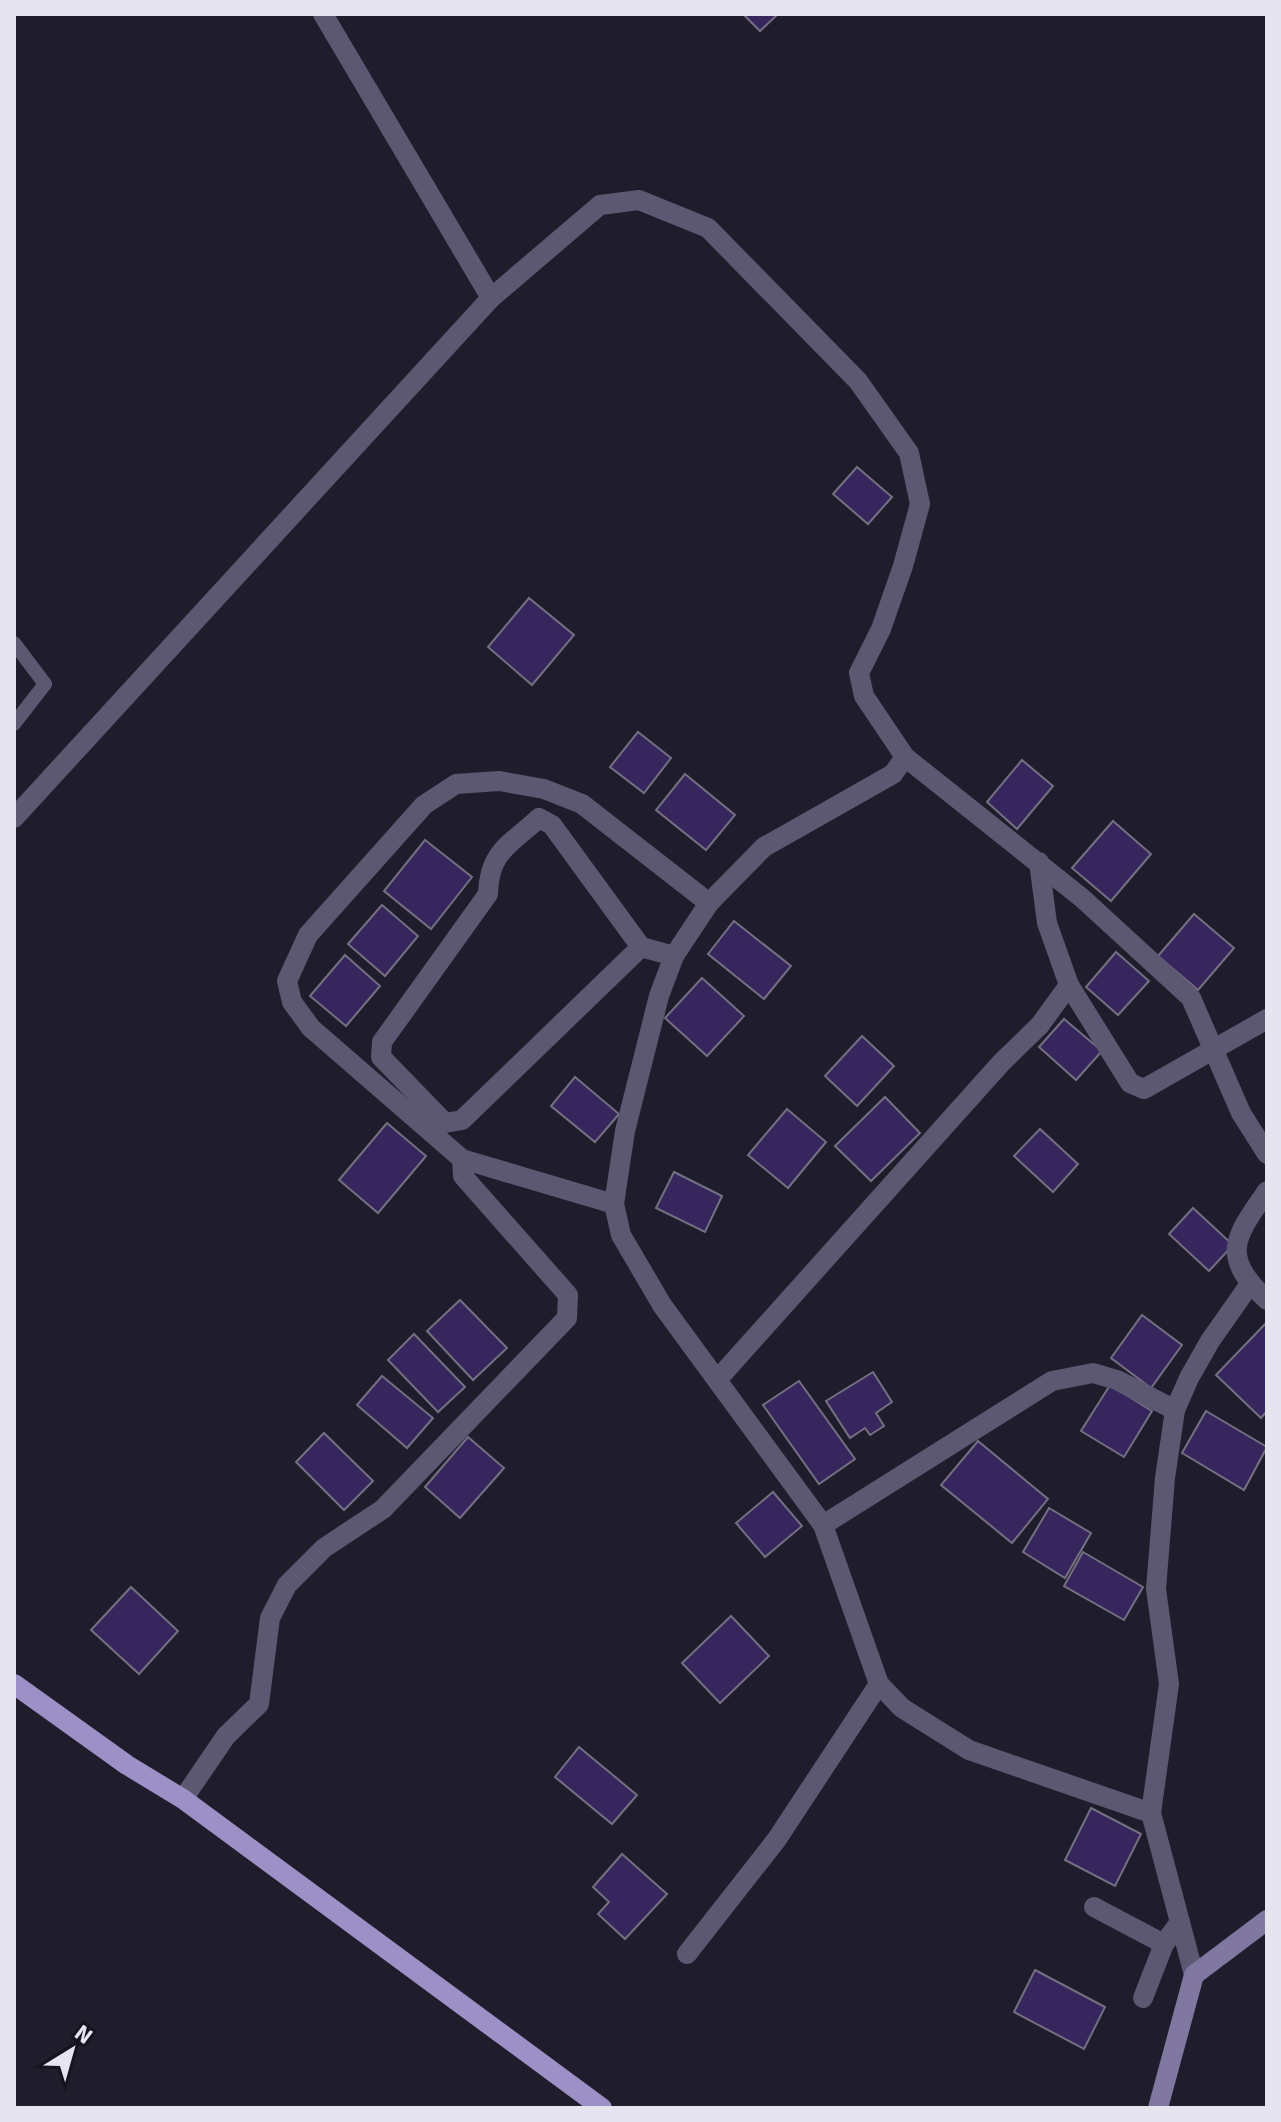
<svg xmlns="http://www.w3.org/2000/svg" width="1281" height="2122" viewBox="0 0 1281 2122" font-family="Signika,sans-serif">
<rect width="100%" height="100%" fill="#1f1c2b"/>
<g fill="#37265d" stroke="#737082" stroke-width="2">
<path d="M743 14H778L760 31Z"/>
<path d="M857 467 892 497 868 524 833 494Z"/>
<path d="M529 598 574 635 532 685 488 647Z"/>
<path d="M638 732 671 758 644 793 610 767Z"/>
<path d="M1022 760 1053 786 1017 829 987 802Z"/>
<path d="M685 774 735 815 706 850 656 810Z"/>
<path d="M1113 821 1151 854 1111 901 1072 868Z"/>
<path d="M425 840 472 877 431 929 384 891Z"/>
<path d="M382 905 418 936 385 976 348 944Z"/>
<path d="M1194 914 1234 948 1198 990 1158 956Z"/>
<path d="M734 921 791 966 764 999 708 954Z"/>
<path d="M1116 952 1149 981 1118 1015 1086 987Z"/>
<path d="M345 955 380 986 346 1026 310 996Z"/>
<path d="M702 978 744 1016 707 1056 665 1018Z"/>
<path d="M1064 1019 1102 1051 1076 1080 1039 1047Z"/>
<path d="M862 1036 894 1066 857 1106 825 1076Z"/>
<path d="M575 1077 619 1114 595 1142 551 1106Z"/>
<path d="M885 1097 920 1133 871 1181 835 1146Z"/>
<path d="M787 1109 826 1142 788 1188 748 1155Z"/>
<path d="M387 1123 426 1156 378 1213 339 1180Z"/>
<path d="M1040 1129 1078 1164 1053 1192 1014 1156Z"/>
<path d="M674 1172 722 1196 705 1232 656 1208Z"/>
<path d="M1193 1208 1233 1245 1209 1271 1169 1234Z"/>
<path d="M460 1300 507 1348 473 1380 427 1331Z"/>
<path d="M1142 1315 1182 1345 1151 1388 1111 1358Z"/>
<path d="M1267 1322V1411L1261 1418 1216 1375Z"/>
<path d="M414 1334 465 1387 438 1412 388 1360Z"/>
<path d="M873 1372 892 1402 876 1413 884 1426 870 1435 865 1428 850 1438 826 1401Z"/>
<path d="M382 1376 433 1418 407 1448 357 1405Z"/>
<path d="M799 1381 855 1459 819 1484 763 1405Z"/>
<path d="M1110 1385 1152 1411 1124 1457 1081 1431Z"/>
<path d="M1206 1411 1267 1447 1244 1490 1182 1453Z"/>
<path d="M324 1433 373 1481 344 1510 296 1462Z"/>
<path d="M468 1437 504 1468 460 1518 425 1487Z"/>
<path d="M978 1441 1048 1499 1012 1543 941 1485Z"/>
<path d="M773 1492 802 1526 765 1557 736 1523Z"/>
<path d="M1049 1508 1091 1533 1065 1578 1023 1552Z"/>
<path d="M1083 1552 1143 1587 1124 1620 1064 1586Z"/>
<path d="M131 1587 178 1631 139 1674 91 1630Z"/>
<path d="M731 1616 769 1656 720 1703 682 1663Z"/>
<path d="M579 1747 637 1795 612 1824 555 1777Z"/>
<path d="M1091 1808 1141 1834 1115 1886 1065 1860Z"/>
<path d="M622 1854 667 1894 625 1939 598 1914 609 1902 593 1887Z"/>
<path d="M1035 1970 1105 2007 1084 2049 1014 2012Z"/>
</g>
<g fill="none" stroke-linecap="round" stroke-linejoin="round">
<path stroke="#5d5872" stroke-width="14" d="M14 643 45 684 14 724"/>
<g stroke="#5d5872" stroke-width="20">
<path d="M323 14 491 298 600 205 639 200 708 228 858 381 909 453 920 504 903 566 881 629 859 673 864 696 905 757 1082 898 1191 998 1241 1113 1267 1154"/>
<path d="M905 757 893 774 764 847 709 903 674 956 659 996 625 1131 614 1204 621 1235 662 1305 823 1525 879 1684 902 1708 969 1750 1151 1813"/>
<path d="M14 818 491 298"/>
<path d="M641 947 552 825 539 818C510 845 489 851 488 894L382 1042 381 1057 445 1123 462 1120 641 947 674 956"/>
<path d="M1069 985 1130 1083 1144 1089 1267 1019"/>
<path d="M462 1159 311 1028 292 1002 287 981 308 935 424 805 456 784 499 781 544 789 582 804 709 903"/>
<path d="M1267 1191C1234 1238 1220 1256 1267 1300"/>
<path d="M717 1380 1001 1063 1040 1025 1069 985 1047 923 1039 862"/>
<path d="M823 1525 1052 1381 1093 1373 1117 1380 1175 1410"/>
<path d="M183 1799 226 1736 259 1704 270 1618 287 1585 324 1548 383 1509 567 1318 568 1295 463 1176 462 1159 614 1204"/>
<path d="M1094 1907 1164 1944"/>
<path d="M687 1954 777 1839 879 1684"/>
<path d="M1194 1975 1151 1813 1169 1684 1156 1589 1165 1478 1175 1410 1189 1378 1210 1341 1250 1284"/>
<path d="M1143 1998 1164 1944 1180 1922"/>
</g>
<path stroke="#8178a2" stroke-width="20" d="M1158 2108 1194 1975 1267 1920"/>
<path stroke="#9d90c7" stroke-width="20" d="M14 1684 127 1765 183 1799 602 2108"/>
</g>
<rect width="1281" height="2122" fill="none" stroke="#e6e4ee" stroke-width="32"/>
<g transform="translate(72 2050) rotate(37)" stroke="#161321" stroke-width="6" paint-order="stroke">
<path d="M0-6L14 30L0 20L-14 30Z" fill="#e6e4ee"/>
<text y="-12" font-size="22" font-weight="bold" text-anchor="middle" fill="#e6e4ee">N</text>
</g>
</svg>
